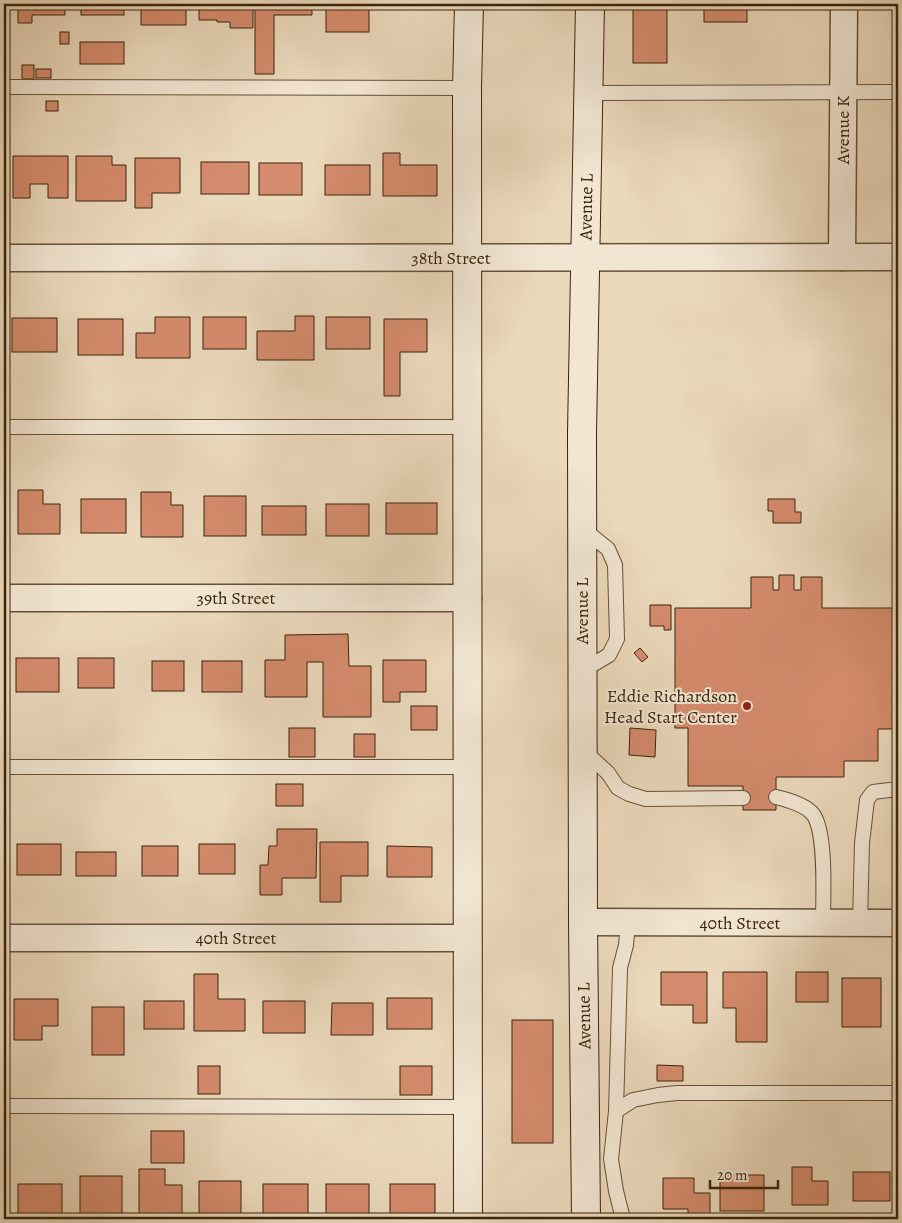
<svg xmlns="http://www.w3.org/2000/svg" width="902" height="1223" viewBox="0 0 902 1223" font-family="Alegreya,serif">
<rect width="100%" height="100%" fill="#ebd9bc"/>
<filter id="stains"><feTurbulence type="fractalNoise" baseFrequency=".004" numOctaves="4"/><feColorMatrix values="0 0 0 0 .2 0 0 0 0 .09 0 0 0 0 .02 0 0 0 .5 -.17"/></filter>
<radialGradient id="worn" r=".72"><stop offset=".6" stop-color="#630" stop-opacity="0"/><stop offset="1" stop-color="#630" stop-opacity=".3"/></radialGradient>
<g fill="#d58b6d" stroke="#3a240b">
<path d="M18 4H65V15H32V23H18Z"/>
<rect x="81" y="4" width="43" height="11"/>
<rect x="141" y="4" width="45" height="21"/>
<path d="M199 4H253V28H230V22H217V20H199Z"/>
<path d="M255 4H312V15H274V74H255Z"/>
<rect x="326" y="4" width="43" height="28"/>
<rect x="386" y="4" width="45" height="5"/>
<rect x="633" y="4" width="34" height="59"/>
<rect x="704" y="4" width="43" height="18"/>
<rect x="60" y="32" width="9" height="12"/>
<rect x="80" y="42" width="44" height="22"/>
<rect x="22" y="65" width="12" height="14"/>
<rect x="36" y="69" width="15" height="9"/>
<rect x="46" y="101" width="12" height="10"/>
<path d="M383 153H400V165H437V196H383Z"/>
<path d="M13 156H68V198H48V184H30V198H13Z"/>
<path d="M76 156H112V165H126V201H76Z"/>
<path d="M135 158H180V193H152V208H135Z"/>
<rect x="201" y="162" width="48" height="32"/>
<rect x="259" y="163" width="43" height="32"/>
<rect x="325" y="165" width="45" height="30"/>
<path d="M295 316H314V360H257V331H295Z"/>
<path d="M155 317H190V358H136V333H155Z"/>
<rect x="203" y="317" width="43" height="32"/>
<rect x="326" y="317" width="44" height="32"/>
<rect x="12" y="318" width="45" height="34"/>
<rect x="78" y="319" width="45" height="36"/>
<path d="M384 319H427V352H400V396H384Z"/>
<path d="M18 490H43V504H60V534H18Z"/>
<path d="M141 492H171V505H183V537H141Z"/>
<rect x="204" y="496" width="42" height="40"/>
<rect x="81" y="499" width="45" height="34"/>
<path d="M768 499H795V512H801V523H773V511H768Z"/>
<rect x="386" y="503" width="51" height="31"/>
<rect x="326" y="504" width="43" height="32"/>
<rect x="262" y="506" width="44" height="29"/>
<path d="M779 575H794V590H801V577H822V608H896V729H878V761H844V777H776V810H743V786H688V728H675V608H751V577H773V590H779Z"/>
<path d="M650 605H671V630H664V626H650Z"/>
<path d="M348 634 349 666H371V717H323V662H307V697H265V660H285V635Z"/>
<path d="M640 648 648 657 642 662 634 653Z"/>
<rect x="16" y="658" width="43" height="34"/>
<rect x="78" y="658" width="36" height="30"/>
<path d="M383 660H426V692H400V702H383Z"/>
<rect x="152" y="661" width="32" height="30"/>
<rect x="202" y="661" width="40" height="31"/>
<rect x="411" y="706" width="26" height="24"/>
<rect x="289" y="728" width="26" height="29"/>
<path d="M630 728 656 730 655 757 629 755Z"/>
<rect x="354" y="734" width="21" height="23"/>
<rect x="276" y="784" width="27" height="22"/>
<path d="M277 829H317L316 878H282V895H260V865H268L269 846H277Z"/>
<path d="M320 842H368V876H341V902H320Z"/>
<rect x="17" y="844" width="44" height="31"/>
<rect x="199" y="844" width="36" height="30"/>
<rect x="142" y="846" width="36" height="30"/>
<path d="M387 846 432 847V877H387Z"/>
<rect x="76" y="852" width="40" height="24"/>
<path d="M661 972H707V1023H693V1005H661Z"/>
<path d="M723 972H767V1042H736V1008H723Z"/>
<rect x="796" y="972" width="32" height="30"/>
<path d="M194 974H218V999H245V1031H194Z"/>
<rect x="842" y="978" width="39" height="49"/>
<rect x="387" y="998" width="45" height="31"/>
<path d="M14 999H58V1026H42V1040H14Z"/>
<rect x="144" y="1001" width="40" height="28"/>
<rect x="263" y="1001" width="42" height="32"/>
<path d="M332 1003H373V1035H331Z"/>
<rect x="92" y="1007" width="32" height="48"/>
<rect x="512" y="1020" width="41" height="123"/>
<path d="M657 1065 683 1066V1081H657Z"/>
<rect x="198" y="1066" width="22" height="28"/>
<rect x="400" y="1066" width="32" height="29"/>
<rect x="151" y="1131" width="33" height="32"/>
<path d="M792 1167H812V1181H828V1205H792Z"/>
<path d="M139 1169H165V1185H182V1215H139Z"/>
<rect x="853" y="1172" width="37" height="29"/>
<rect x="720" y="1175" width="44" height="36"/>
<rect x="80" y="1176" width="42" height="40"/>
<path d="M663 1178H694V1193H710V1219H688V1209H663Z"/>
<rect x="199" y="1181" width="42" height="35"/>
<rect x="18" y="1184" width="44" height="32"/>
<rect x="263" y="1184" width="45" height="32"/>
<rect x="326" y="1184" width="43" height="31"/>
<rect x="390" y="1184" width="45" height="35"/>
</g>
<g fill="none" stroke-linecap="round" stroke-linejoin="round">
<defs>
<g id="lane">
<path d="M4 87 467 88"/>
<path d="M589 93 898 92"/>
<path d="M4 427H467"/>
<path d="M582 528 608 549 615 565 617 639 609 655 582 671"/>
<path d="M583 750 608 773 618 788 629 794 646 799 743 798"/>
<path d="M4 767H468"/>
<path d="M776 797C788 800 803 804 812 813 827 829 823 900 823 923"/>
<path d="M860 923 862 843 867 800 873 792 898 789"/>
<path d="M4 1106 468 1107"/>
<path d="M616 1111 633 1100 658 1095 677 1093H898"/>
<path d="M623 1219 616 1191 611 1159 616 1111 620 968 626 945 628 922"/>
</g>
<g id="street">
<path d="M842 257 844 4"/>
<path d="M4 258 898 257"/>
<path d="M4 598H468"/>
<path d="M583 922 898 923"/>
<path d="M4 938H468"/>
</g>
<g id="secondary">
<path d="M468 1219 467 88 469 4"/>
<path d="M586 1219 583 922 582 433 590 4"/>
</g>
</defs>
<use href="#lane" stroke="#665137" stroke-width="16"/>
<use href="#street" stroke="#665137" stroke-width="29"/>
<use href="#secondary" stroke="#3a240b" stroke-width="30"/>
<use href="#lane" stroke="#f2e6d3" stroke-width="14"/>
<use href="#street" stroke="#f2e6d3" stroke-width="26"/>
<use href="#secondary" stroke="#f2e6d3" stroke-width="28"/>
</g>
<circle fill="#8f2418" stroke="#f2e6d3" stroke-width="2" cx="747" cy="706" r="5"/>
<g text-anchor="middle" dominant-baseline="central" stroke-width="4" stroke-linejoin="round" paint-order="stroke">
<g font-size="18" fill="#3a240b" stroke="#f2e6d3">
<text transform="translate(843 130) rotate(-90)">Avenue K</text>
<text transform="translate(586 207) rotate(-89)">Avenue L</text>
<text x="451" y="258">38th Street</text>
<text x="236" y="598">39th Street</text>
<text transform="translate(582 611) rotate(-90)">Avenue L</text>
<text x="740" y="923">40th Street</text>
<text x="236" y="938">40th Street</text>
<text transform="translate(584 1016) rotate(-91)">Avenue L</text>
</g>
<g font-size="18" fill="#3a240b" stroke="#f2e6d3" text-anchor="end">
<text x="737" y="696">Eddie Richardson<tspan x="737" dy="21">Head Start Center</tspan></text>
</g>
</g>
<rect width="902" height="1223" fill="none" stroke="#ebd9bc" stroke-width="20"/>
<rect x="5" y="5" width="892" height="1213" fill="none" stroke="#3a240b" stroke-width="2.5"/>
<rect x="10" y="10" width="882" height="1203" fill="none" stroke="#3a240b"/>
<path d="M710 1180v8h68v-8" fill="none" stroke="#3a240b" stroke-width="2.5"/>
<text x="717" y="1180" font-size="15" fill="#3a240b" stroke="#f2e6d3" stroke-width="4" paint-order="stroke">20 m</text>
<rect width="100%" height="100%" filter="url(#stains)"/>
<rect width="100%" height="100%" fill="url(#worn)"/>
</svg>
